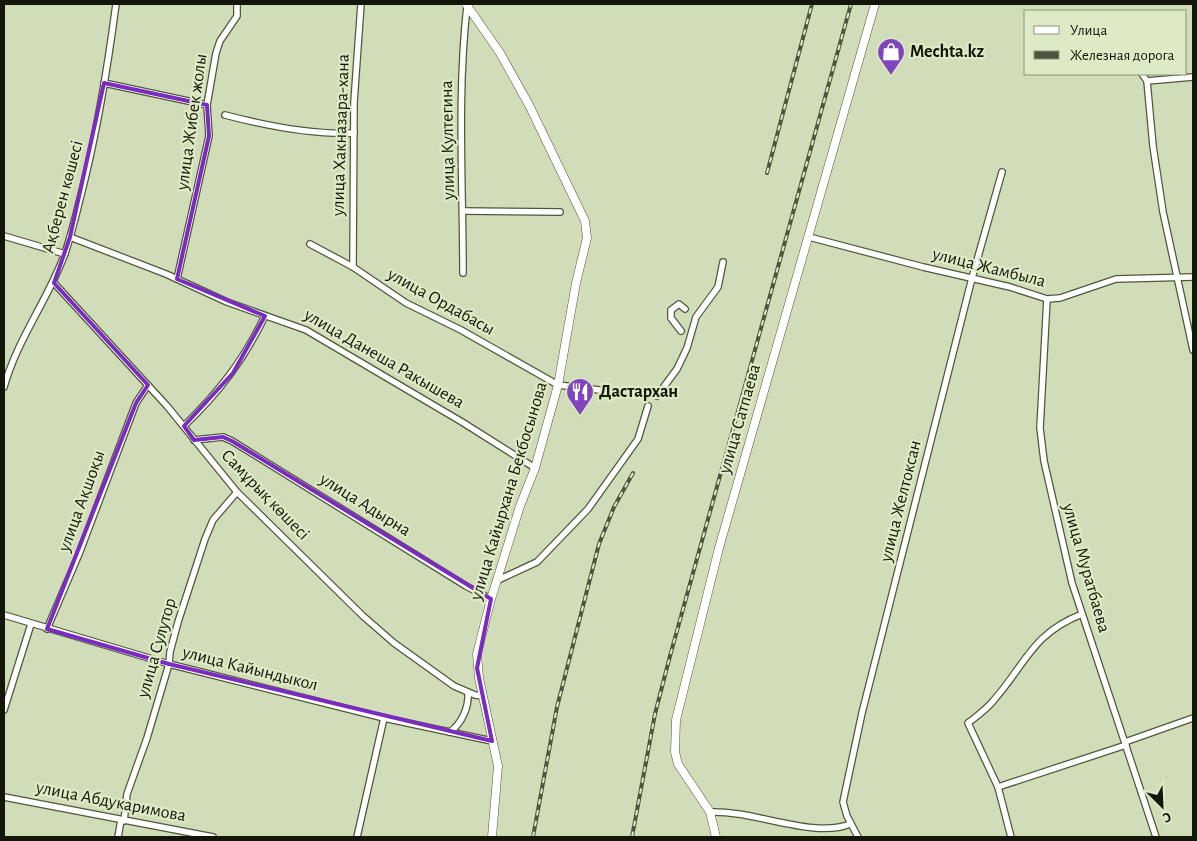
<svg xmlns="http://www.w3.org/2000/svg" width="1197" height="841" viewBox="0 0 1197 841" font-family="'Alegreya Sans',sans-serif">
<rect width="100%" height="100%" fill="#d0ddb8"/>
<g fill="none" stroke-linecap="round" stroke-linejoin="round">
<defs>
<g id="street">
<path d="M1142 74 1147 81 1153 146 1163 212 1193 350"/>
<path d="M1147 81 1193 77"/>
<path d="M104 83 207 105"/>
<path d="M225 115C267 126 311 135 354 133"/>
<path d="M463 211 560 212"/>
<path d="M4 236 65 254"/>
<path d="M70 237 166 274 227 302 306 330 462 422 535 468"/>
<path d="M809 237 923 267 1010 287 1047 299 1060 298 1116 279 1193 277"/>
<path d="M310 244 353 267 406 303 461 330 558 385 624 393"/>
<path d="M353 267 354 102 361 4"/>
<path d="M463 273C463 184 457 95 467 6"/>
<path d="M177 279 209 136 207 105 216 53 220 41 237 16V4"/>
<path d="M54 283 167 406 237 492 363 616 394 643 454 686 475 695 483 696"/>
<path d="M1047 299 1040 428 1044 461 1072 583 1156 837"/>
<path d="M681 331 671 318V310L679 304 685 309"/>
<path d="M4 387C17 340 47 301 64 256 72 234 77 210 83 187 98 127 108 65 116 4"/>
<path d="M657 396 677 369 687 348 696 317 718 287 723 262"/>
<path d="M184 426C220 391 243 361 265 316"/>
<path d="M194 440 223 437 232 441 466 586 491 599"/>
<path d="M496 581 537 562 588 509 638 439 648 406"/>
<path d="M4 615 169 664 384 718 492 741"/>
<path d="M47 629 79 554 136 403 148 385"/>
<path d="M4 710 31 624"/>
<path d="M450 732C462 723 469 707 468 693"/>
<path d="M1125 742 1193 718"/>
<path d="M998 787 1126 745"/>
<path d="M4 797 213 837"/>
<path d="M710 812C753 810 814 839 850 824"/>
<path d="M124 821 127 794 147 738 169 664 170 652 178 622 205 539 213 520 237 492"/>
<path d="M118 837 121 820"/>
<path d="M357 837 384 718"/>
<path d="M858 837 847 816 843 802 862 713 972 278 1002 172"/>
<path d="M1011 837 998 787 968 723C977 716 987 709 994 700 1027 662 1032 634 1082 614"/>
</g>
<g id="secondary">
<path d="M466 4 500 53 529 105 585 221 587 238 576 283 558 385 535 468 520 506 491 599 477 654 479 678 498 766 492 837"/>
<path d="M716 837 710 812 678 764 675 752 676 720 719 548 875 4"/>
</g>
</defs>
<use href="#street" stroke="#4e5939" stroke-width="8"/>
<use href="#secondary" stroke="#4e5939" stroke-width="9"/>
<use href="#street" stroke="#fff" stroke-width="5.5"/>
<use href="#secondary" stroke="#fff" stroke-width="8"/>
<defs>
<g id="rail">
<path d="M767 173 812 4"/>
<path d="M533 837 557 707 599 544 614 507 633 473"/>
<path d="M632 837 655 714 670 656 851 4"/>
</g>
</defs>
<use href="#rail" stroke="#4d543f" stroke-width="4"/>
<use href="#rail" stroke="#ddeac5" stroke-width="2" stroke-dasharray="5.5" stroke-linecap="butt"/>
</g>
<path fill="none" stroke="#7b2cbf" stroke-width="4" stroke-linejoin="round" d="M104 83 207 105 209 136 177 279 265 316 233 373 184 426 194 440 223 437 232 441 491 599 477 668 492 741 169 664 47 629 136 403 148 385 54 283 70 237Z"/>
<defs>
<symbol id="shop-pin" viewBox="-11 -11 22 30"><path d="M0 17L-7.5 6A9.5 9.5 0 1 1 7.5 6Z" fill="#8045bc" stroke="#ddeac5"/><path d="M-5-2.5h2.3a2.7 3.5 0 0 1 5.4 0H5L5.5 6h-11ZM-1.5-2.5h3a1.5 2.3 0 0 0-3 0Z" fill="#fff"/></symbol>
<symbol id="restaurant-pin" viewBox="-11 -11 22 30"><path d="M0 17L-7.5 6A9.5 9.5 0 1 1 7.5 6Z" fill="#8045bc" stroke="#ddeac5"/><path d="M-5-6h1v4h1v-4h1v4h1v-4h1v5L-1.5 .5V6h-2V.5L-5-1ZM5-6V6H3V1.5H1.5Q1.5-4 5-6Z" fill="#fff"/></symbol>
</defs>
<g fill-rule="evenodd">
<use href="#shop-pin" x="875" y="36" width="32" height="43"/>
<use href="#restaurant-pin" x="564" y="376" width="32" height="43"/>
</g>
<g text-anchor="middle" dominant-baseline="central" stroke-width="4.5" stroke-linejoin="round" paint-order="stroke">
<g font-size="18" font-weight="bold" fill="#13170a" stroke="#ddeac5" text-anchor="start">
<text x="910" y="52">Mechta.kz</text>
<text x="599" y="392">Дастархан</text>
</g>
<g font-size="18" fill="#13170a" stroke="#ddeac5">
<text transform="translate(192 122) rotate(-82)">улица Жибек жолы</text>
<text transform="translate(341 135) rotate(-88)">улица Хакназара-хана</text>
<text transform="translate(448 140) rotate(-91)">улица Култегина</text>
<text transform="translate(63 197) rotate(-75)">Ақберен көшесі</text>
<text transform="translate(989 268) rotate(14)">улица Жамбыла</text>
<text transform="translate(441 302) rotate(29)">улица Ордабасы</text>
<text transform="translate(384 359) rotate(30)">улица Данеша Ракышева</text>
<text transform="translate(740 419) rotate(-74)">улица Сатпаева</text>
<text transform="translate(509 491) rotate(-73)">улица Кайырхана Бекбосынова</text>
<text transform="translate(265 495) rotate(46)">Самұрық көшесі</text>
<text transform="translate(82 501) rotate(-70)">улица Ақшоқы</text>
<text transform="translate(901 501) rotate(-76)">улица Желтоксан</text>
<text transform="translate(365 505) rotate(32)">улица Адырна</text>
<text transform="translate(1086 568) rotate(74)">улица Муратбаева</text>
<text transform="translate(157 648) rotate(-74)">улица Сулутор</text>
<text transform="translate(250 669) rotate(14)">улица Кайындыкол</text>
<text transform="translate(111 802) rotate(11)">улица Абдукаримова</text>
</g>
</g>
<rect width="1197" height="841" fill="none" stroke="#13170a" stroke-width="10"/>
<rect x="1024" y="10" width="162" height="65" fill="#ddeac5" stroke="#8c967a"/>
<rect x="1034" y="26" width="25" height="8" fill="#ffffff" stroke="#8c967a"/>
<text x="1070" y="35" font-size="15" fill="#13170a">Улица</text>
<rect x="1034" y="51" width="25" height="8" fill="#4d543f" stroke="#8c967a"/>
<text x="1070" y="60" font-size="15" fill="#13170a">Железная дорога</text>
<g transform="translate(1162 806) rotate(156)" stroke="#ddeac5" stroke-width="4" paint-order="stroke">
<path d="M0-4L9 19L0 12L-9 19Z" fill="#13170a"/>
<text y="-8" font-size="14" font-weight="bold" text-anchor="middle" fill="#13170a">С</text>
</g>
</svg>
